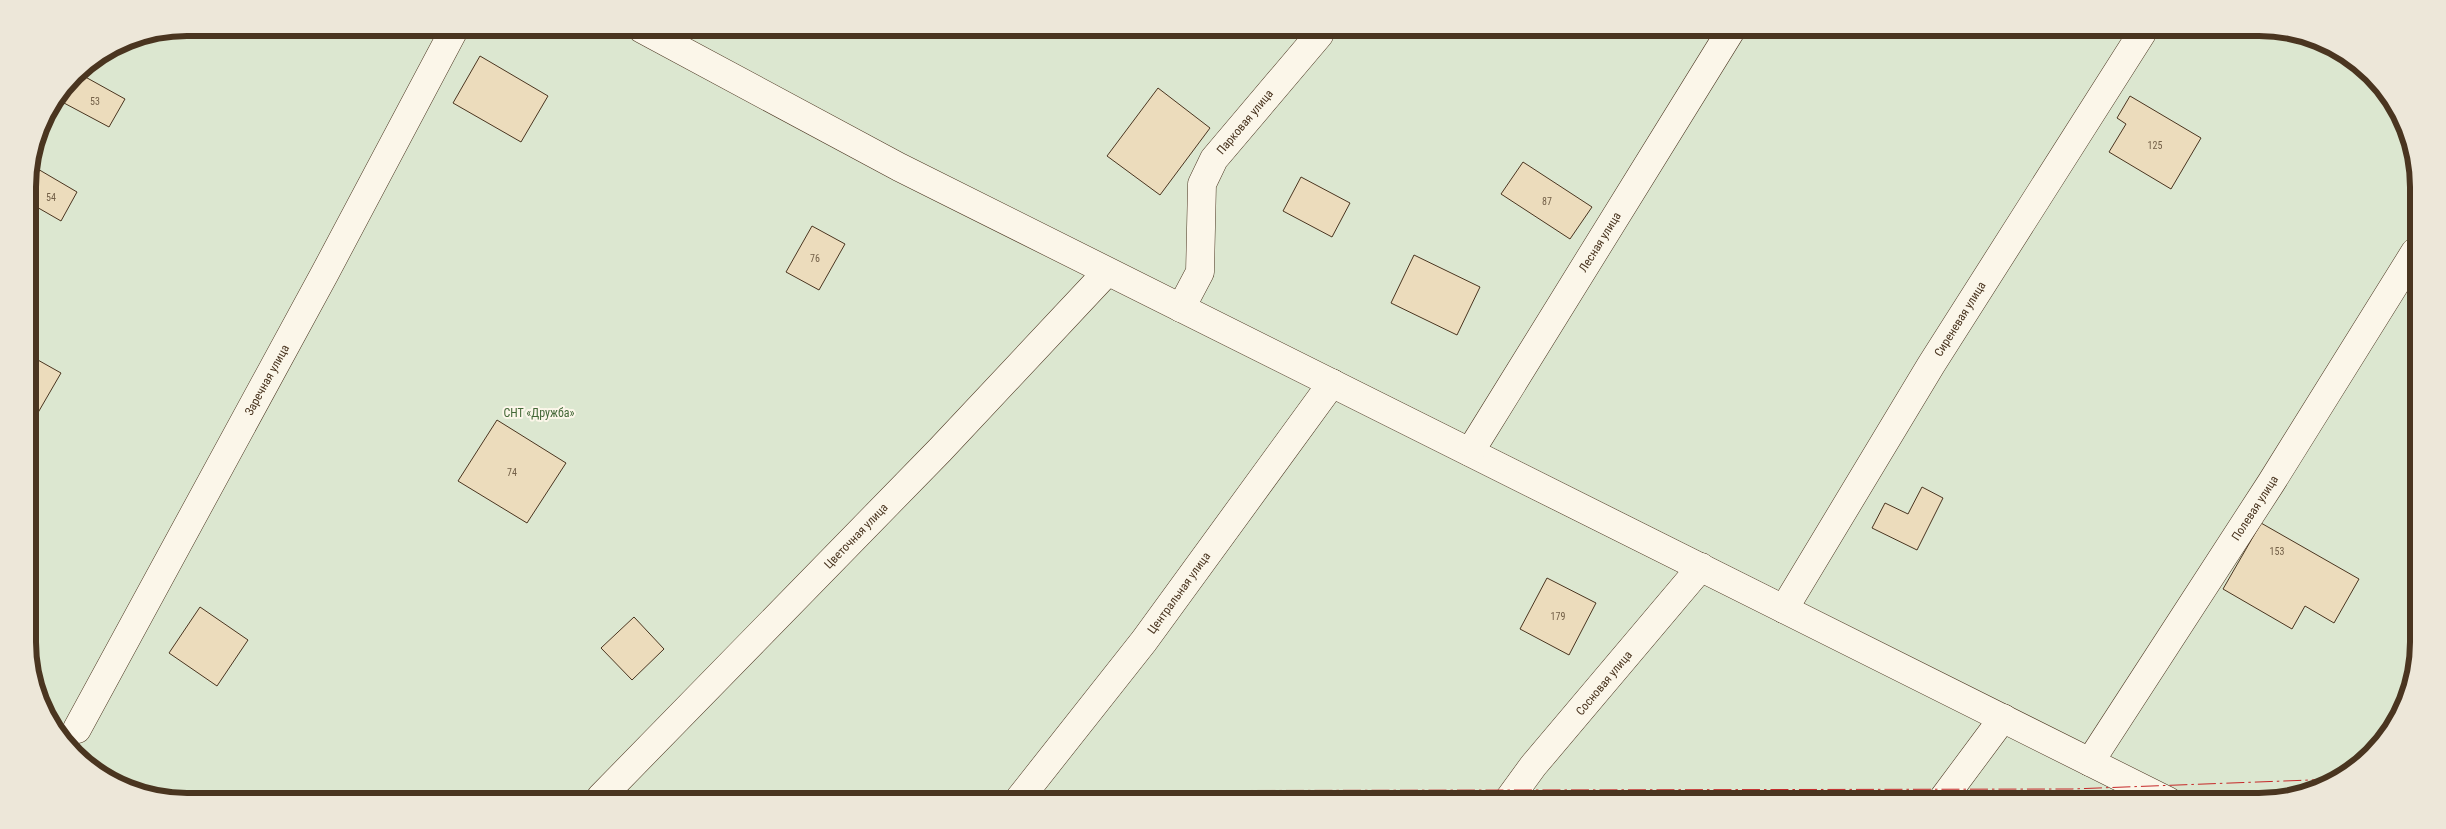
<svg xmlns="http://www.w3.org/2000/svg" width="2446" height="829" viewBox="0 0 2446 829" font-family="'Roboto Condensed',sans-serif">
<rect width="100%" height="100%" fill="#fbf6e9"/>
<path fill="#dce7d0" stroke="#887966" d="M188 28 2300 33 2347 54 2379 82 2415 157 2413 683 2391 731 2356 768 2319 789 2269 801 146 796 99 775 67 747 31 672 28 177 40 126 75 74 127 40Z"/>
<g fill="#ecdcbc" stroke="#4a3520">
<path d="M480 56 548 96 521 142 453 103Z"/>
<path d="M80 74 125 99 109 127 64 103Z"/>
<path d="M1158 88 1210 128 1160 195 1107 156Z"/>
<path d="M2130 96 2201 138 2171 189 2109 152 2126 124 2117 118Z"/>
<path d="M1523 162 1592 207 1570 239 1501 194Z"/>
<path d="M31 165 77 192 61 221 28 202V177Z"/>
<path d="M1301 177 1350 203 1332 237 1283 211Z"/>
<path d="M812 226 845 244 819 290 786 272Z"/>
<path d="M1414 255 1480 287 1457 335 1391 303Z"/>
<path d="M29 355 61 373 32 423 29 422Z"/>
<path d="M497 420 566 463 527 523 458 481Z"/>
<path d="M1922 487 1943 498 1917 550 1872 528 1885 503 1908 514Z"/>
<path d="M2261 523 2359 579 2334 623 2305 606 2292 629 2223 589Z"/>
<path d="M1547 578 1596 603 1569 655 1520 629Z"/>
<path d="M200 607 248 640 217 686 169 653Z"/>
<path d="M634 617 664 649 632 680 601 648Z"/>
</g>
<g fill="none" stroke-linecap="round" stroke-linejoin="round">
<defs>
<g id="minor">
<path d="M642 29 899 167 2168 801"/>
<path d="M1181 308 1200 272 1202 184 1214 159 1319 35"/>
<path d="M1470 452 1730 32"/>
<path d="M1784 609 1931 365 2142 33"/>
<path d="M77 729 325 273 455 28"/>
<path d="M2090 762 2271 483 2415 252"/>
<path d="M601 797 940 450 1107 272"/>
<path d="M1020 798 1144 641 1332 383"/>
<path d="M1509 799 1533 766 1701 567"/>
<path d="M1942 800 2003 718"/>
</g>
</defs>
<use href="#minor" stroke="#4a3520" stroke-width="29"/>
<use href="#minor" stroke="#fbf6e9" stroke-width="28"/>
<path stroke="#c62828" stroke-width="1" stroke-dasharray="18 4 2.5 4" stroke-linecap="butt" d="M431 797 973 791 2072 789 2337 779"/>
</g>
<g text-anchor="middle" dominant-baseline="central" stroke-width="4" stroke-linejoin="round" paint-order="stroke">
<g font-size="10" fill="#725f47">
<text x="95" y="101">53</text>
<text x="2155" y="145">125</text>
<text x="51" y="197">54</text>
<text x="1547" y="201">87</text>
<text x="815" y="258">76</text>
<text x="512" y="472">74</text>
<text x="2277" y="551">153</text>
<text x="1558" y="616">179</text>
</g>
<g font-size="12" fill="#4a3520" stroke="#fbf6e9">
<text transform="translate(1245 122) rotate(-50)">Парковая улица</text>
<text transform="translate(1600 242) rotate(-58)">Лесная улица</text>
<text transform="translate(1960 319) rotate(-58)">Сиреневая улица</text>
<text transform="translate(267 380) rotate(-61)">Заречная улица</text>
<text transform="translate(2255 508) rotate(-57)">Полевая улица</text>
<text transform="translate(856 536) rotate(-46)">Цветочная улица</text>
<text transform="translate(1179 593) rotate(-54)">Центральная улица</text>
<text transform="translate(1604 683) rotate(-50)">Сосновая улица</text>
</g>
<g font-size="12" fill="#436837" stroke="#fbf6e9">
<text x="539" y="413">СНТ «Дружба»</text>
</g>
</g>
<path d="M0 0H2446V829H0ZM187 36H2259A151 151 0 0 1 2410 187V642A151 151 0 0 1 2259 793H187A151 151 0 0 1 36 642V187A151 151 0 0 1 187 36Z" fill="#ede7d9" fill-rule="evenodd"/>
<path fill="none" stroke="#4a3520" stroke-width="6" d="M187 36H2259A151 151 0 0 1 2410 187V642A151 151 0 0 1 2259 793H187A151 151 0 0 1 36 642V187A151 151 0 0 1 187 36Z"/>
</svg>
